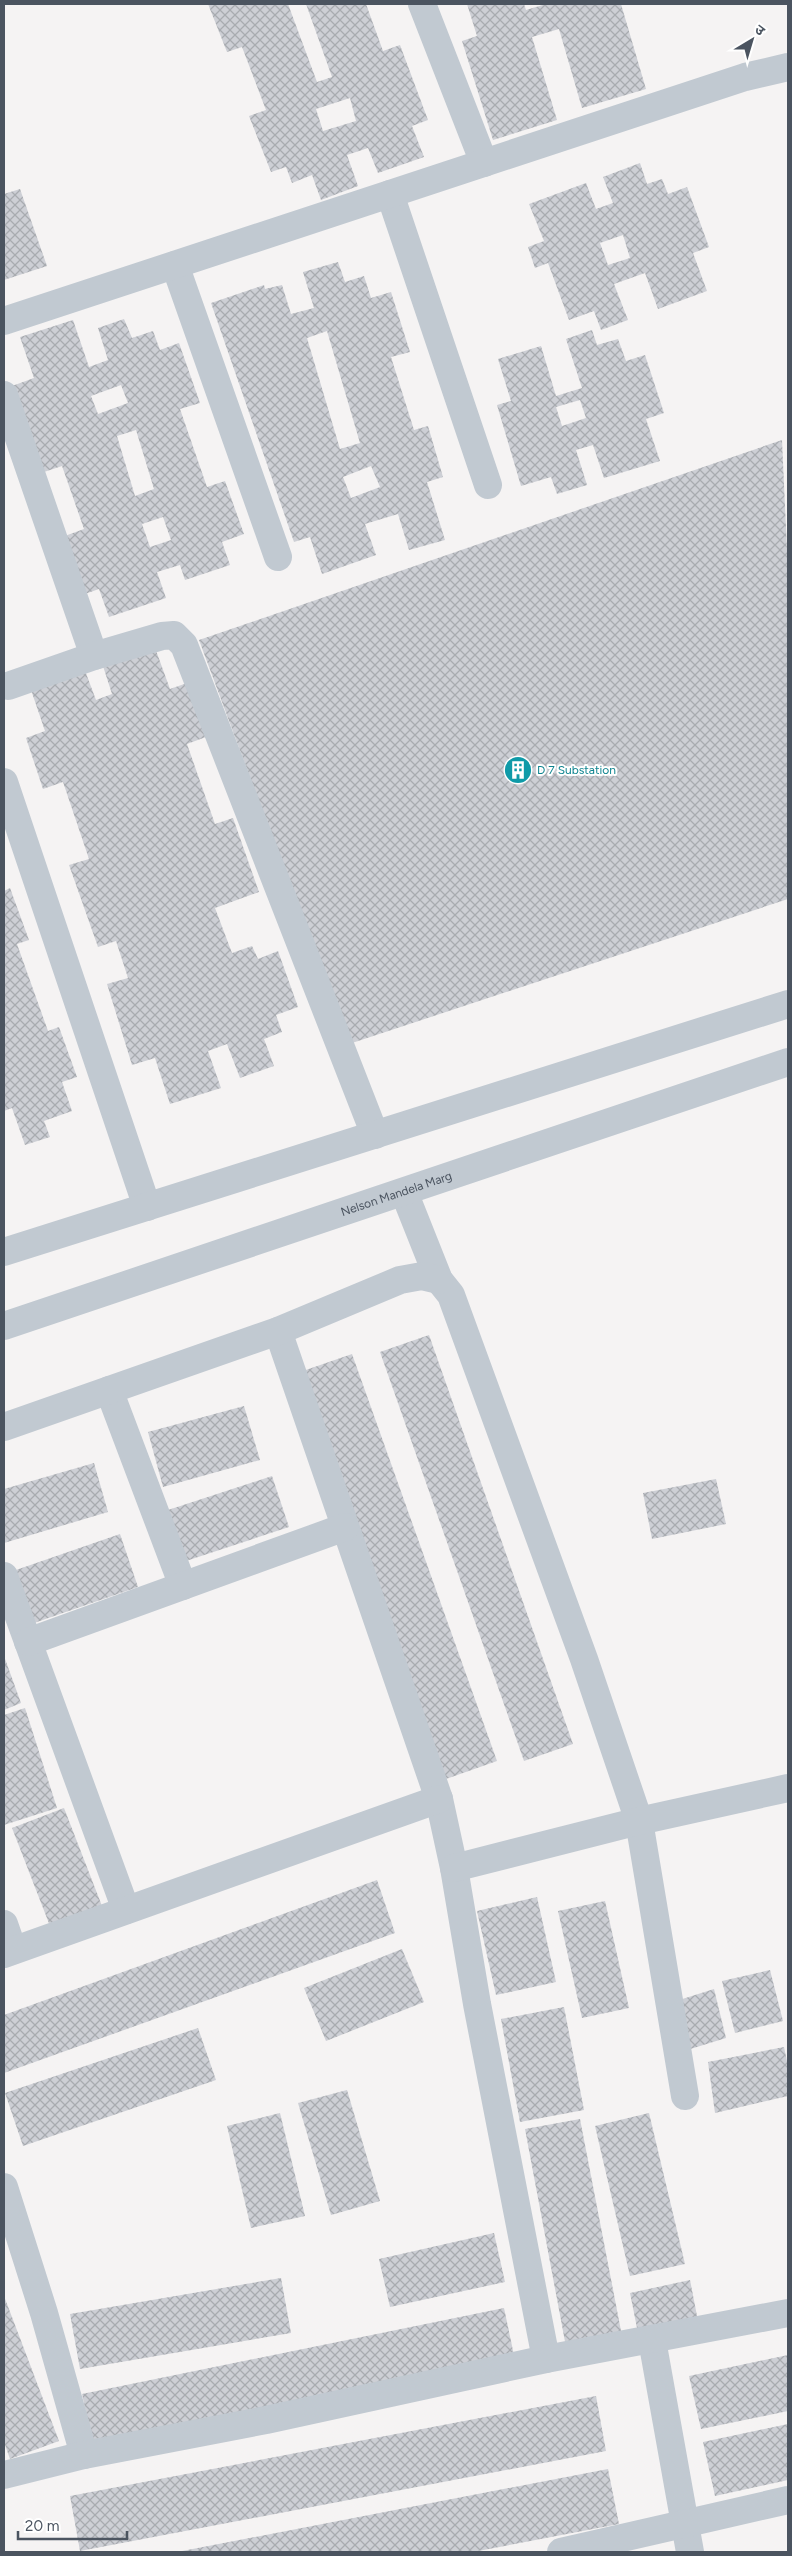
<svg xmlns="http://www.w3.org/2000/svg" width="792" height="2556" viewBox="0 0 792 2556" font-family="Figtree,'Noto Sans Devanagari',sans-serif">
<defs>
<pattern id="building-cross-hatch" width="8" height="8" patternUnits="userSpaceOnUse" patternTransform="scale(1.25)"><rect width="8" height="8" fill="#cdcfd5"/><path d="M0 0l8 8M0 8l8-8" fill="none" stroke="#a8abb0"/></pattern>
</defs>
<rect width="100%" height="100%" fill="#f5f3f3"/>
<g fill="url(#building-cross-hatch)" fill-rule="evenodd">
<path d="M208 4H288L317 82 332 77 306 4H366L383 51 400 45 428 120 412 126 424 157 378 173 368 148 347 155 358 186 321 200 312 175 292 183 286 167 271 172 249 116 266 110 242 47 227 52ZM350 98 356 121 323 131 316 109Z"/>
<path d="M467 4H524L526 10 546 4H621L646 89 582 108 559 29 532 37 557 120 493 140 462 41 477 36Z"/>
<path d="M640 163 647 184 662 179 668 194 687 187 709 247 693 253 707 291 658 309 645 273 614 284 628 320 601 330 594 311 569 320 548 263 535 268 528 247 544 241 529 204 586 183 596 209 613 203 603 177ZM623 235 630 258 608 265 600 243Z"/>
<path d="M20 189 47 266 4 280V194Z"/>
<path d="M338 262 345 282 364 276 371 298 391 292 410 352 391 357 414 430 428 426 443 477 427 482 445 540 409 550 398 514 365 524 376 555 322 574 310 537 294 542 211 303 264 285 265 289 282 285 291 314 314 308 303 272ZM327 331 360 443 340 449 307 338ZM371 466 380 487 351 498 343 477Z"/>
<path d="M124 319 132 338 153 331 160 350 179 343 200 403 180 409 207 487 225 481 244 534 222 542 230 565 185 580 180 565 157 572 166 598 109 617 99 589 82 595 62 537 84 529 62 466 41 473 12 386 34 378 20 337 73 320 89 367 108 360 98 328ZM121 385 128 403 98 414 91 396ZM136 430 154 489 135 496 117 436ZM163 517 171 540 150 547 142 524Z"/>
<path d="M592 330 597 345 618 339 626 361 645 355 664 413 646 419 660 461 604 478 593 445 576 450 587 485 557 494 551 477 521 486 497 405 511 401 498 359 541 346 556 396 582 388 566 339ZM580 400 586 418 562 426 556 407Z"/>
<path d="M782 440 788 572V899L349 1044 199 640Z"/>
<path d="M154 645 170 689 187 683 206 737 187 744 215 824 233 818 259 892 215 908 232 953 252 946 258 959 278 951 298 1007 276 1015 282 1032 264 1039 274 1066 240 1078 227 1044 208 1051 221 1088 170 1104 155 1058 132 1065 107 984 128 978 116 941 98 947 69 865 89 859 63 782 43 789 26 738 45 731 30 687 84 668 96 700 112 694 102 663Z"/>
<path d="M10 888 29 940 17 944 48 1031 59 1027 77 1077 62 1082 72 1111 44 1121 50 1137 25 1145 12 1108 4 1111V891Z"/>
<path d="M429 1335 573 1744 524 1761 380 1352Z"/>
<path d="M352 1354 497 1761 446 1779 300 1372Z"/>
<path d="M244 1406 260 1460 163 1487 148 1432Z"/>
<path d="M94 1463 108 1512 4 1543V1489Z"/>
<path d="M272 1476 289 1527 186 1561 168 1510Z"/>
<path d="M716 1479 726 1524 652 1539 643 1493Z"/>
<path d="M120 1534 138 1587 34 1623 16 1570Z"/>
<path d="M4 1656 21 1703 4 1710Z"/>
<path d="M25 1708 57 1808 4 1825V1715Z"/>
<path d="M64 1808 102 1906 50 1926 12 1828Z"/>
<path d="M377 1880 395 1933 4 2073V2015Z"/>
<path d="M537 1897 556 1982 496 1995 477 1911Z"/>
<path d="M605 1901 629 2008 582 2018 558 1911Z"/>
<path d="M402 1949 424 2002 326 2041 304 1988Z"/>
<path d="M770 1970 783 2021 735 2033 722 1981Z"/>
<path d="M714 1989 726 2038 684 2051 676 2001Z"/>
<path d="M564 2007 584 2110 520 2122 501 2019Z"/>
<path d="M198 2028 216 2080 23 2146 5 2093Z"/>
<path d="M784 2047 788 2066V2096L715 2113 708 2062Z"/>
<path d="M347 2090 380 2201 331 2215 298 2103Z"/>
<path d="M280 2113 305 2216 251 2228 227 2126Z"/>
<path d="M649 2113 685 2264 630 2276 595 2126Z"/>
<path d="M580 2119 622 2336 566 2347 525 2129Z"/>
<path d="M494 2233 505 2282 390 2307 379 2259Z"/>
<path d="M281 2278 291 2333 80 2369 70 2314Z"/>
<path d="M690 2280 699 2326 639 2338 630 2293Z"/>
<path d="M4 2296 59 2441 10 2459 4 2442Z"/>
<path d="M504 2308 515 2360 93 2446 82 2394Z"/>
<path d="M788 2355V2411L701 2429 689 2376Z"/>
<path d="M596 2396 606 2451 80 2551 70 2496Z"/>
<path d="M788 2424V2480L715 2496 703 2442Z"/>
<path d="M608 2469 619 2524 473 2552H177Z"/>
</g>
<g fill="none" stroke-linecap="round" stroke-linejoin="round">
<g stroke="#c1c9d1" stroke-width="28">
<path d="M422 4 484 163"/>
<path d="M390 194 488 485"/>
<path d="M175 265 278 557"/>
<path d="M4 321 745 77 788 67"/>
<path d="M4 395 94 656"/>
<path d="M8 686 94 656 162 636 174 635 184 645 375 1135"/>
<path d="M4 782 147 1207"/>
<path d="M404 1192 439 1280 451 1295 584 1659 639 1821 685 2096"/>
<path d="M4 1252 788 1004"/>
<path id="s1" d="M4 1326 788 1062"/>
<path d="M278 1331 439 1799 454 1868 477 2004 546 2359"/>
<path d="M109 1390 183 1586"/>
<path d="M4 1427 278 1331 400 1280 422 1276 439 1280"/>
<path d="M4 1576 126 1910"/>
<path d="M28 1642 345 1527"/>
<path d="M454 1868 639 1821 788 1788"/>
<path d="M4 1924 13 1950"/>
<path d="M4 1954 439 1799"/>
<path d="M4 2187 44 2313 84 2455"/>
<path d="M652 2340 690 2552"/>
<path d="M4 2475 84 2455 266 2420 546 2359 788 2313"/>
<path d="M561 2552 788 2500"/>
</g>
</g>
<defs>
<symbol id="building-disc" viewBox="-11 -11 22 22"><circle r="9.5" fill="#0f9aa8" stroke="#fff"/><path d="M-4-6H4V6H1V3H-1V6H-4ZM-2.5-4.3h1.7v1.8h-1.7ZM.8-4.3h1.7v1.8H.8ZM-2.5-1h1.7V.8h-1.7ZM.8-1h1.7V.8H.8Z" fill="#fff"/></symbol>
</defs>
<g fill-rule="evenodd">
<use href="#building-disc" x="502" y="754" width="32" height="32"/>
</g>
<g text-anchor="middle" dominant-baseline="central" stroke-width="4" stroke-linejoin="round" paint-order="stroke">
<g font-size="12" fill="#0d838f" stroke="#fff" text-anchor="start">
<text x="537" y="770">D 7 Substation</text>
</g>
<g font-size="12" fill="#4b5460" stroke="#fff">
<text stroke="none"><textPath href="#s1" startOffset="414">Nelson Mandela Marg</textPath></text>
</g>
</g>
<rect width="792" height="2556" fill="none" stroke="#4b5460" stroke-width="10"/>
<g transform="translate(752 40) rotate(38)" stroke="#ffffff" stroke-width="4" paint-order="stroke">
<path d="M0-4L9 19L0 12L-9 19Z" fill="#4b5460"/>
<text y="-8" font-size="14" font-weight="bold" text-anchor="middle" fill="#4b5460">उ</text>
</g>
<path d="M18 2531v8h109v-8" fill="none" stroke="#4b5460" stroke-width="2.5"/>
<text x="25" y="2531" font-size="15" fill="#4b5460" stroke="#ffffff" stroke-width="4" paint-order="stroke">20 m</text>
</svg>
